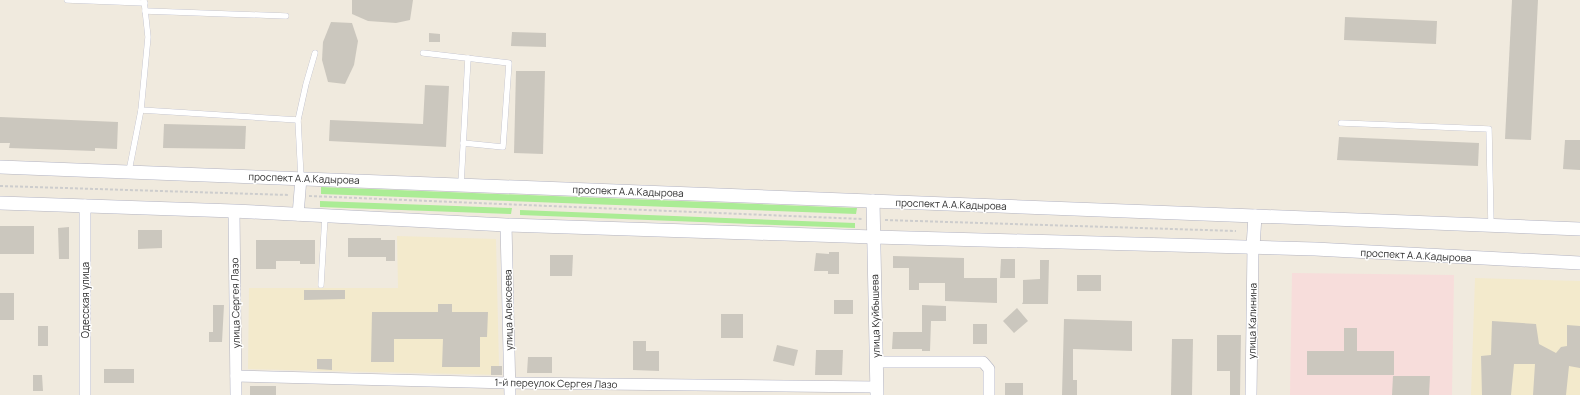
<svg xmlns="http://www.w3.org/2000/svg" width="1580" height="395" viewBox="0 0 1580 395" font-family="Manrope,sans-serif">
<rect width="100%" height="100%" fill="#f0eade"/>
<g fill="#f3eacc">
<path d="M397 236 496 239 499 366H502V375L248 369 249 288H398Z"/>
<path d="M1475 278 1580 281V395H1471Z"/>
</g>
<path fill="#f7dddb" d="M1292 273 1454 275 1452 395H1290Z"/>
<g fill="#abec95">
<path d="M321 187 857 208 856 214 321 194Z"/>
<path d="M320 201 512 208 511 214 320 207Z"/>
<path d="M520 210 855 223V228L520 215Z"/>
</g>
<g fill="#cbc7be">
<path d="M352 0H413L410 20 396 23 368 21 352 14Z"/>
<path d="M1512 0H1538L1531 140 1505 139Z"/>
<path d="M1345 17 1437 21 1436 44 1344 40Z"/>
<path d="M331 22 352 23 358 41 354 65 345 84 328 82 322 60 323 42Z"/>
<path d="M512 32 546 33V47L511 46Z"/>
<path d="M429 33 440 34V42H429Z"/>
<path d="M516 71H545L543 154 514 153Z"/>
<path d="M425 85 449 86 446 147 329 141 330 120 423 124Z"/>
<path d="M0 117 118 122 117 149 95 148V151L9 148 10 143H0Z"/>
<path d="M164 124 246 126 245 149 163 148Z"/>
<path d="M1339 137 1479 143 1478 166 1337 160Z"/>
<path d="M1565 140H1580V170L1563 169Z"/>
<rect x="0" y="226" width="34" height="28"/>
<path d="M69 227V259H59L58 228Z"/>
<path d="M138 230H162V248L138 249Z"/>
<path d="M348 238H381V240H395V261H386V257H348Z"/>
<path d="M256 240H315V264H300V261H276V269H256Z"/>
<path d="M829 252H839V274H828V271H814L816 253 829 254Z"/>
<path d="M550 255H573L572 276H550Z"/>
<path d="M893 256 964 258V278H997V303L945 301V283H919V290H909V268H893Z"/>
<path d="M1001 259H1015V278H1000Z"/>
<path d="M1040 260H1049L1048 304H1022L1023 302V280L1040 279Z"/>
<rect x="1077" y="275" width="24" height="16"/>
<path d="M304 290H345V299L304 300Z"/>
<rect x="0" y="293" width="14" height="27"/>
<rect x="834" y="300" width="19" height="14"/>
<path d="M438 304H452V312H488L487 337H480V367H442L443 339H394V362H371L372 312H438Z"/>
<path d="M213 305H224L222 342H209V332H213Z"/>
<path d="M922 305 946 306V321H931L930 351H922V349H892L893 332H922Z"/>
<path d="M1017 308 1028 321 1014 333 1003 321Z"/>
<rect x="721" y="314" width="22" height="24"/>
<path d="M1064 319 1132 321V351L1073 349V380H1077V395H1062Z"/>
<path d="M1492 321 1536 324 1539 344 1556 353 1561 347 1567 346V325L1580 326V368L1569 366 1566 395H1533L1535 364H1514L1511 395H1482L1481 356 1491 355Z"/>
<rect x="973" y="324" width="14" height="20"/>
<rect x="38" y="326" width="10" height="20"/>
<path d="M1344 328H1357V351H1394V375H1307V351H1344Z"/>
<path d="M1217 335H1241L1240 395H1230V371H1217Z"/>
<path d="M1172 339H1193L1192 395H1171Z"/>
<path d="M633 341H646V351H659V371L633 370Z"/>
<path d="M777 345 798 350 794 366 773 361Z"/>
<path d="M816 350H843L842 375H815Z"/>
<path d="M528 357H552V373H527Z"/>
<path d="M317 359H332V370L317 369Z"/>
<rect x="491" y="366" width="11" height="9"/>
<rect x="104" y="369" width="30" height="14"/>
<path d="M33 375H42L43 391H33Z"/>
<path d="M1393 376H1430L1429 395H1392Z"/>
<rect x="1005" y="383" width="18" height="12"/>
<rect x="250" y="386" width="26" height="9"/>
</g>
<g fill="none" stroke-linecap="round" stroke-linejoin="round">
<defs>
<g id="service">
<path d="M67 0 145 3"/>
<path d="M145 11 286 16"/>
<path d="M423 53 509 63 503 147 463 143"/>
<path d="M141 110 298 120"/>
<path d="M1341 123 1489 129 1491 225"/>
<path d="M129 171 141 110 148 37 144 0"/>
<path d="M301 178 298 120 306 84 315 53"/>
<path d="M461 184 468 58"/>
<path d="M321 285 325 216"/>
</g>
<g id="minor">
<path d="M85 205V395"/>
<path d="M234 211 236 395"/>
<path d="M298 215 301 178"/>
<path d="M506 225 510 395"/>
<path d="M876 362H983L989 369V395"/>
<path d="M236 376 509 383 877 387"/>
<path d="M1251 395 1253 247"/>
</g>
<g id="tertiary">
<path d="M0 167 1255 216"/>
<path d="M873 201 877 395"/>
<path d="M0 203 234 211 506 225 874 237 1315 249 1580 263"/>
<path d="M1253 247 1255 216 1580 229"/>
</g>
</defs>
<use href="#service" stroke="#b2b3c2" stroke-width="6"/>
<use href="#minor" stroke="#b2b3c2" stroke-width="12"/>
<use href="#tertiary" stroke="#b2b3c2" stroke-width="14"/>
<g stroke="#cdcdcd" stroke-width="2" stroke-dasharray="3 2" stroke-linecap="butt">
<path d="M0 186 289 195"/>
<path d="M309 196 862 219"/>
<path d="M885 220 1236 231"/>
</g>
<use href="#service" stroke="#fff" stroke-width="5.5"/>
<use href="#minor" stroke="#fff" stroke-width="11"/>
<use href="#tertiary" stroke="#fff" stroke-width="13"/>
</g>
<g text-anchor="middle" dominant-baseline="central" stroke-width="3" stroke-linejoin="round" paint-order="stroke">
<g font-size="10" fill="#2d2d2d" stroke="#fff">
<text transform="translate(304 178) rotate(2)">проспект А.А.Кадырова</text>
<text transform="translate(628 191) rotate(2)">проспект А.А.Кадырова</text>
<text transform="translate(951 204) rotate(2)">проспект А.А.Кадырова</text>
<text transform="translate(1416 255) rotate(3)">проспект А.А.Кадырова</text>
<text transform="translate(85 300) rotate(-90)">Одесская улица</text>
<text transform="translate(235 303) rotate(-91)">улица Сергея Лазо</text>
<text transform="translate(508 310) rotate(-91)">улица Алексеева</text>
<text transform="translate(875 316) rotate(-91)">улица Куйбышева</text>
<text transform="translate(1252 321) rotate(-89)">улица Калинина</text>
<text transform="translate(556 383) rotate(1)">1-й переулок Сергея Лазо</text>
</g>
</g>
</svg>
